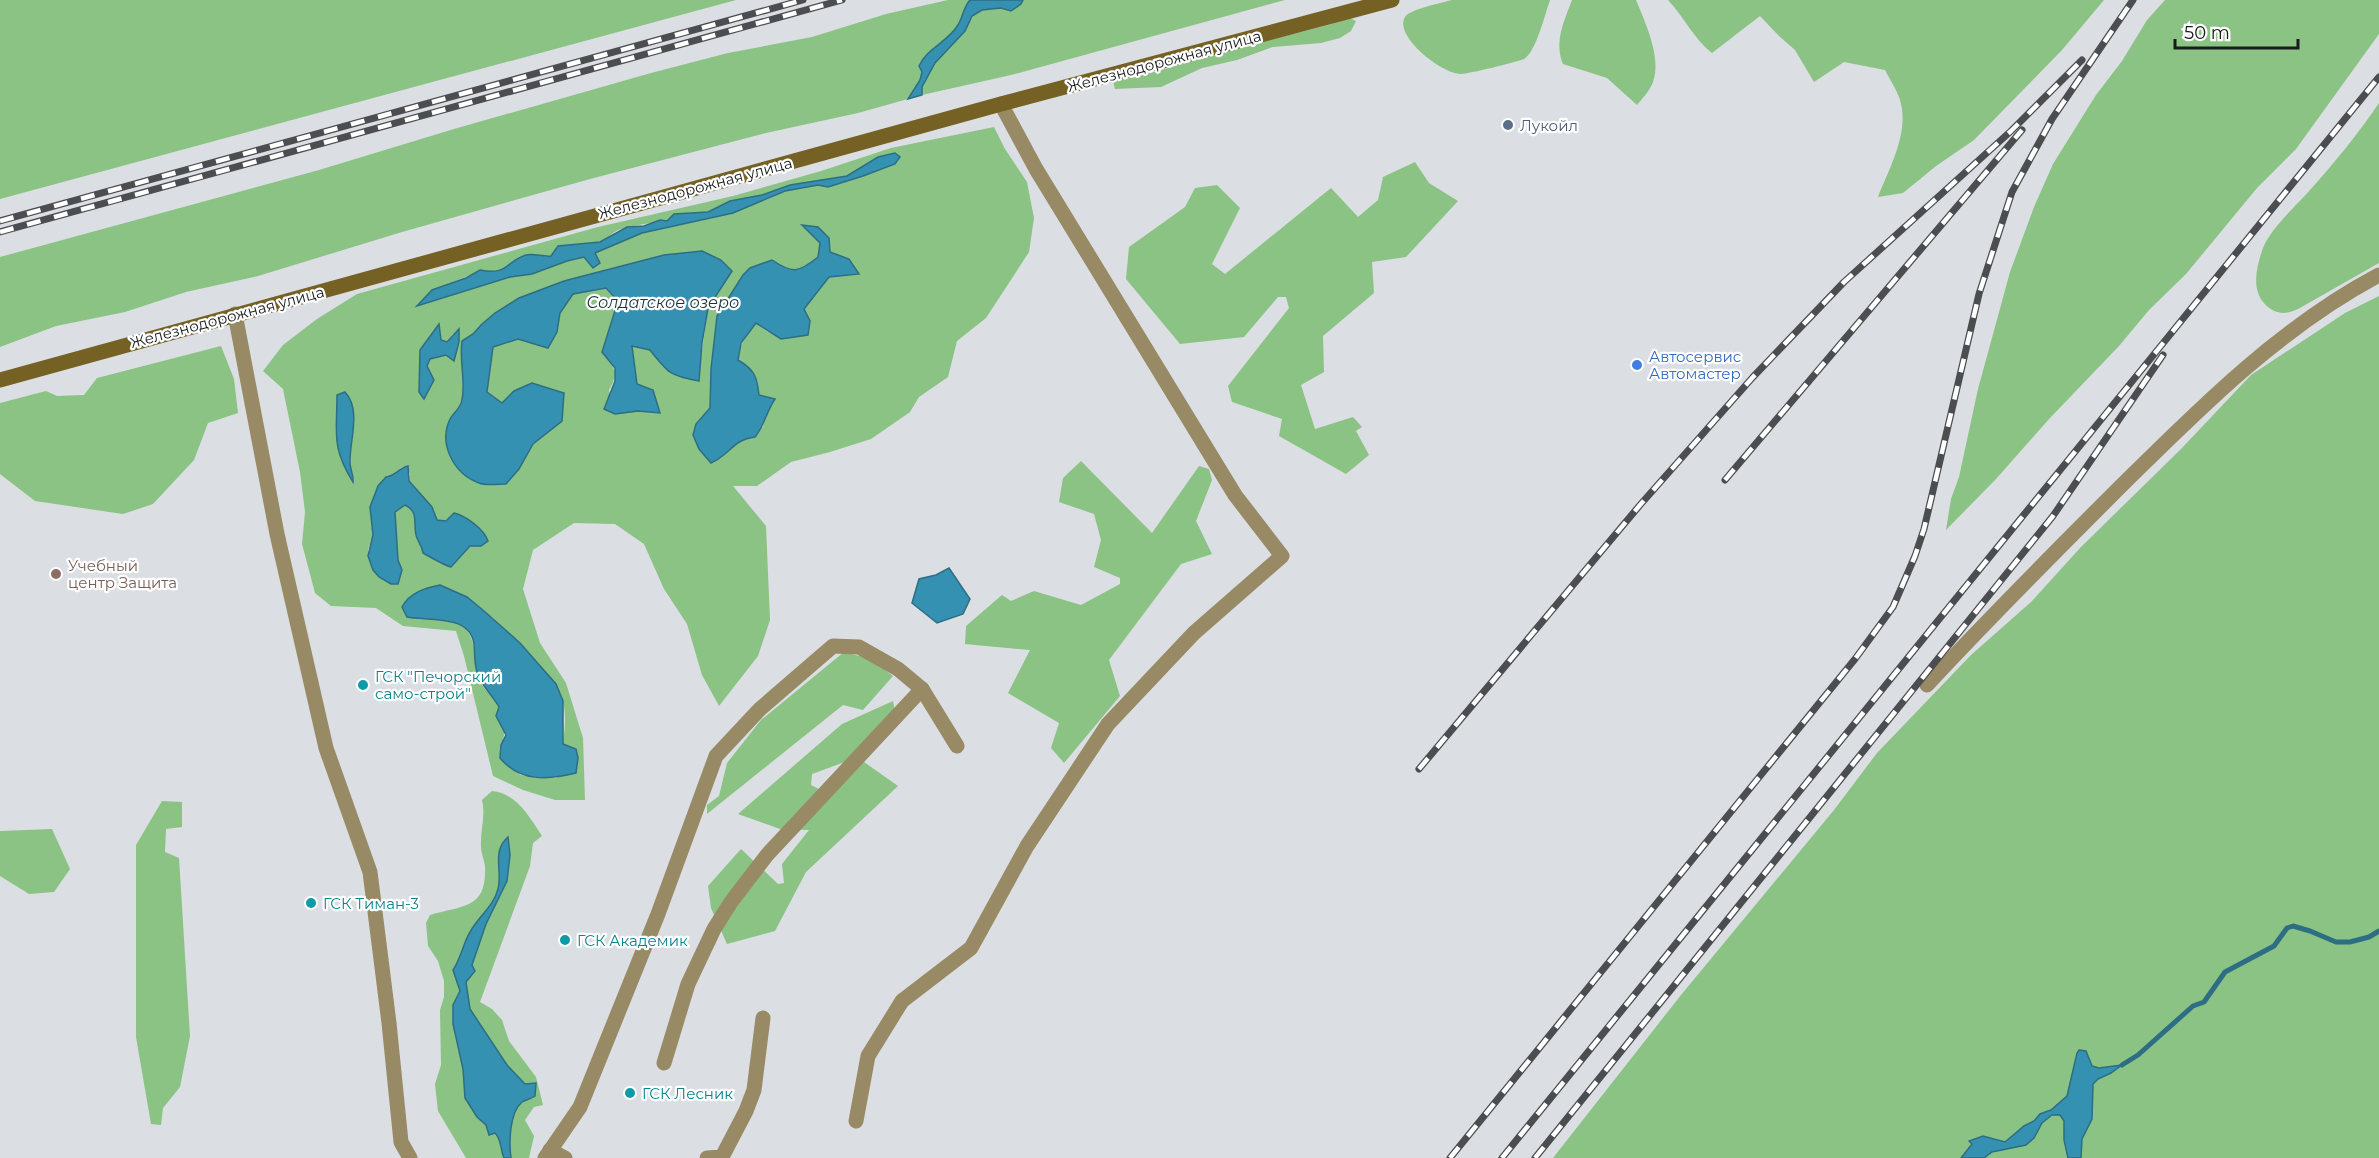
<svg xmlns="http://www.w3.org/2000/svg" width="2379" height="1158" viewBox="0 0 2379 1158" font-family="Montserrat,sans-serif">
<rect width="100%" height="100%" fill="#dbdee3"/>
<g fill="#8ac383" fill-rule="evenodd">
<path d="M0 0H736L0 199Z"/>
<path d="M948 0H1285L1011 75 922 95 858 113 766 133 590 179 402 232 258 276 186 292 125 312 56 326 0 347V257L319 170 454 129 651 73 728 53 812 37 886 14Z"/>
<path d="M1452 0H1550C1545 14 1536 52 1524 59 1517 62 1468 74 1461 74 1443 75 1393 36 1405 17 1410 9 1442 3 1452 0Z"/>
<path d="M1572 0H1636C1645 22 1662 58 1653 82 1650 90 1643 98 1637 105L1607 78 1563 64C1554 41 1564 22 1572 0Z"/>
<path d="M1668 0H2104L2062 50 1974 140 1936 166 1903 193 1878 197C1889 169 1910 132 1900 100 1897 90 1890 80 1885 70L1844 62 1814 82 1795 50 1779 36 1760 16 1712 53C1694 39 1684 17 1668 0Z"/>
<path d="M2165 0H2379V34L2296 149 2257 188 2186 274 2149 310 2119 346 2050 418 1996 479 1946 530 1951 499 1959 477 1978 389 2010 272 2034 207 2053 164 2096 95 2122 61 2147 20Z"/>
<path d="M1350 18 1356 21 1351 31 1340 38 1321 43 1273 47 1237 60 1202 68 1161 87 1115 89 1113 81C1149 76 1181 63 1216 53 1260 40 1306 33 1350 18Z"/>
<path d="M2379 103V263L2298 309C2287 314 2278 315 2268 307 2250 292 2256 268 2263 248 2270 229 2296 206 2310 190 2335 162 2358 134 2379 103Z"/>
<path d="M994 127 1005 149 1027 182 1034 218 1029 252 986 318 957 341 948 377 919 397 910 412 871 439 830 452 791 462 757 486H733L766 526 770 620 758 656 719 706 702 675 687 624 664 589 644 544 615 524 574 523 533 550 523 589 540 643 566 683 583 738 585 800H555L523 790 493 776 464 656 456 631 403 626 376 608 331 606 315 593 302 544 305 512 300 472 283 389 263 371 283 345 317 319 357 294 598 227 733 196 821 171 891 148ZM895 153 876 171 863 176 828 187 818 185 785 191 768 199 712 218 642 233 594 253 593 268 584 257 567 261 532 274 510 277 418 306C434 285 458 282 480 270 508 276 506 261 526 255 534 253 543 257 551 256 561 238 588 247 602 241 608 238 612 233 618 230 621 228 663 220 667 221L674 214 708 212 730 201 762 195 790 185 847 176 878 157ZM803 226 829 238V252L849 259 859 274 829 277 804 309 810 321 808 335C784 338 776 340 756 323 728 359 738 360 759 395L775 399 766 411 763 427 741 439 721 458 696 424 710 408 711 369 717 316 743 275 750 268 772 260C794 274 798 273 818 257L820 243ZM702 251 732 271 708 308 698 380 663 367 650 350 632 346 637 384 653 390 660 412 638 411 615 414 609 390C620 372 614 367 602 352L618 301 606 288 573 294 560 313 557 332 518 339 493 347 487 392 502 403 514 391 562 421 533 444 519 469 506 484C498 484 486 486 479 483 454 475 438 444 450 419 453 413 461 408 462 400 466 380 459 361 462 341L473 334 482 324ZM439 325 441 340 447 342 453 334 459 342 454 361 446 354 430 359 427 366 434 380 424 399 419 392 420 350ZM348 395C355 419 350 439 350 463 350 470 354 473 353 481 335 455 335 436 337 405ZM402 467 410 473 409 481 420 493 437 521H446L454 513 479 528 481 545 470 546 451 567C444 565 430 557 423 553 422 545 417 541 416 535 413 522 419 513 405 505L395 511 398 560 402 570 391 584 373 570 368 550 373 535 371 518 392 476ZM440 585C450 589 461 593 469 599 496 618 552 670 562 700 570 720 560 756 557 778L520 775 501 745C508 731 504 711 494 698 490 693 484 690 482 684 475 667 477 640 465 628 457 620 448 623 439 619L428 588Z"/>
<path d="M1415 162 1429 183 1458 201 1406 257 1372 262 1374 293 1323 336 1324 372 1301 385 1315 429 1353 417 1362 427 1356 431 1369 455 1346 474 1279 436 1282 419 1232 402 1228 386 1289 308 1286 297H1278L1244 337 1180 344 1126 279 1129 247 1185 207 1195 188 1217 185 1240 208 1212 264 1225 274 1331 188 1358 217 1378 200 1383 177Z"/>
<path d="M2379 296V1158H1553L1681 995 1834 810 1877 753 1971 655 2031 602 2081 547 2181 449 2251 375 2345 313Z"/>
<path d="M221 346 234 379 238 413 208 423 194 460 153 504 123 514 35 501 0 474V403L46 391 57 396 84 395 97 378Z"/>
<path d="M1081 461 1152 533 1199 466 1209 469 1212 480 1196 521 1212 554 1181 564 1109 660 1120 696 1064 763 1051 748 1059 723 1008 693 1030 650 965 644 966 626 1002 595 1011 601 1034 591 1081 605 1120 584V578L1094 567 1101 540 1094 514 1059 502 1063 478Z"/>
<path d="M844 652 871 659 893 676 863 710 843 705 707 814V805L719 796 727 763 761 720Z"/>
<path d="M893 701 895 711 853 759 812 774 811 785 819 789 864 762 898 786 806 872 775 931 727 944 711 908 708 886 741 849 778 884 784 883 782 864 809 830 780 829 738 814 842 724Z"/>
<path d="M492 791C516 793 529 816 542 836L533 843 530 866 480 1002 492 1009 502 1020 509 1041 536 1077 543 1105 534 1107 525 1120 534 1136 529 1158H466L438 1111 435 1084 441 1065 440 1010 444 997V981L438 961 428 946 426 923 430 915C464 905 487 909 485 866 484 859 481 853 481 847 480 830 486 817 482 800Z"/>
<path d="M162 801 182 802V827L166 829 165 852 179 858 190 1036 180 1087 163 1108 161 1125 151 1124 136 1037V845Z"/>
<path d="M52 829 70 869 54 892 29 894 0 876V831Z"/>
</g>
<g fill="#3591b1" stroke="#2d6e85" stroke-width="1.5">
<path d="M970 0H1023L1021 4 1011 11 1001 8 982 10 972 16 965 31 935 63 922 87V95L908 99 920 80 922 72 919 66C927 48 948 42 958 25 963 17 963 8 970 0Z"/>
<path d="M895 153 900 157 895 164 863 176 828 187 818 185 785 191 733 213 642 233 595 253 600 263 593 268 584 257 567 261 532 274 510 277 417 306 432 290 466 278 480 270C508 276 506 261 526 255 534 253 543 257 551 256L558 246 600 242 627 227 644 226 660 220 667 221 674 214 708 212 730 201 762 195 790 185 847 176 878 157Z"/>
<path d="M802 225 818 227 829 238 830 252 849 259 859 274 829 277 804 309 810 321 808 335 781 339 756 323 741 343 738 360C755 370 757 377 759 395L775 399C766 412 765 425 755 437 732 440 731 454 711 463L699 449 693 435 696 424 710 408 711 369 717 316 743 275 750 268 772 260C793 274 798 273 818 257L820 243Z"/>
<path d="M702 251 721 260 732 271 708 308 702 343 699 381C670 376 668 373 650 350L632 346 637 384 653 390 660 413 638 411 615 414 604 409 615 381V368L602 352 618 301 606 288 573 294 560 313 557 332 548 348 518 339 493 347 487 392 502 403 514 391 532 383 564 393 562 421 533 444 519 469 506 484C498 484 486 486 479 483 454 474 438 444 450 419 453 413 461 408 462 400 466 380 459 361 462 341L473 334 482 324 495 313 519 298 564 281 664 255Z"/>
<path d="M439 324 441 340 447 342 459 329V342L454 361 446 355 430 359 427 366 434 380 424 399 419 392 420 350Z"/>
<path d="M345 392C362 410 349 442 350 463 350 470 354 474 353 482 331 447 337 433 337 395Z"/>
<path d="M408 466 409 481 432 507 437 520 446 521 454 513C466 516 484 529 488 541L481 546H470L451 567C444 565 430 557 423 553 422 545 417 541 416 535 413 522 419 512 405 505L395 512 398 560 402 570 398 584H391L379 577 373 570 368 556 373 535 370 507 378 486 386 477C395 476 399 468 408 466Z"/>
<path d="M949 568 970 599 963 614 937 623 912 603 919 579 936 575Z"/>
<path d="M440 585 467 597 484 611 520 643 556 684 563 701V744L576 749 578 758 576 773C548 780 520 782 500 758L501 745 506 735 496 716 499 707C492 694 481 686 477 672 474 663 475 653 474 644 470 614 428 621 407 617L402 607C409 593 425 588 440 585Z"/>
<path d="M508 837 510 855 507 881 486 924 472 965 475 971 466 982 470 1009 507 1065 525 1084 536 1083 535 1096C531 1099 525 1100 522 1102 509 1113 509 1144 511 1158H504C500 1149 502 1140 495 1133L489 1135 486 1125 477 1117 465 1098 463 1069 453 1024V1005L460 991 453 970C461 958 463 944 470 932 478 917 494 906 498 889 503 871 491 852 508 837Z"/>
<path d="M2079 1050 2086 1051 2092 1066 2099 1068 2122 1065 2111 1073 2098 1079 2093 1084 2092 1119 2082 1139 2081 1158H2068L2064 1140V1121L2060 1115H2052L2042 1123 2034 1138 2026 1145 1992 1152 1984 1158H1961L1972 1144 1969 1141 1983 1136 2005 1142 2024 1126 2034 1121 2040 1114 2051 1110 2067 1096 2077 1053Z"/>
</g>
<g fill="none" stroke-linecap="round" stroke-linejoin="round">
<path stroke="#2d6e85" stroke-width="5" d="M2122 1065 2138 1055 2193 1006 2204 1002 2225 972 2274 946 2287 928 2293 926 2310 931 2336 942H2350L2369 937 2379 931"/>
<g stroke="#988a65" stroke-width="15">
<path d="M235 314 277 534 326 748 370 872 389 1023 401 1142 410 1158"/>
<path d="M1927 685C1988 619 2051 556 2114 493 2195 413 2277 329 2379 275"/>
<path d="M664 1063 688 984 714 929 731 902 767 855 922 689"/>
<path d="M856 1121 868 1056 902 1001 971 948 1027 846 1108 724 1194 633 1282 556 1235 495 1036 169 1001 104"/>
<path d="M550 1150 565 1158"/>
<path d="M545 1158 580 1107 658 914 716 756 760 709 833 646 859 647 898 669 922 689 957 746"/>
<path d="M707 1158 722 1157 746 1111 754 1090 763 1018"/>
</g>
<path stroke="#756124" stroke-width="15" d="M0 380 1001 104 1392 0"/>
<defs>
<g id="rail">
<path d="M0 221 803 0"/>
<path d="M0 232 842 0"/>
<path d="M1725 480 2022 130"/>
<path d="M1419 769 1640 505 1753 377 1844 282 2011 131 2082 60"/>
<path d="M1450 1158 1855 659 1893 607 1915 556 1924 529 1979 294 2012 192 2052 119 2133 0"/>
<path d="M1502 1158 2379 77"/>
<path d="M1535 1158 2053 516 2163 355"/>
</g>
</defs>
<use href="#rail" stroke="#4b4d50" stroke-width="7"/>
<use href="#rail" stroke="#fff" stroke-width="4.5" stroke-dasharray="14" stroke-linecap="butt"/>
</g>
<circle fill="#5c6f8a" stroke="#fff" stroke-width="2" cx="1508" cy="125" r="6"/>
<circle fill="#3f7fe0" stroke="#fff" stroke-width="2" cx="1637" cy="365" r="6"/>
<circle fill="#8d6e63" stroke="#fff" stroke-width="2" cx="56" cy="574" r="6"/>
<g fill="#0f9aa8" stroke="#fff" stroke-width="2">
<circle cx="363" cy="685" r="6"/>
<circle cx="311" cy="903" r="6"/>
<circle cx="565" cy="940" r="6"/>
<circle cx="630" cy="1093" r="6"/>
</g>
<g text-anchor="middle" dominant-baseline="central" stroke-width="4.5" stroke-linejoin="round" paint-order="stroke">
<g font-size="15" fill="#1a1b1d" stroke="#fff">
<text transform="translate(1164 61) rotate(-15)">Железнодорожная улица</text>
<text transform="translate(695 188) rotate(-15)">Железнодорожная улица</text>
<text transform="translate(227 317) rotate(-15)">Железнодорожная улица</text>
</g>
<g font-size="15" fill="#4e5e75" stroke="#fff" text-anchor="start">
<text x="1520" y="125">Лукойл</text>
</g>
<g font-size="15" fill="#366cbe" stroke="#fff" text-anchor="start">
<text x="1649" y="356">Автосервис<tspan x="1649" dy="17">Автомастер</tspan></text>
</g>
<g font-size="15" fill="#785e54" stroke="#fff" text-anchor="start">
<text x="68" y="565">Учебный<tspan x="68" dy="17">центр Защита</tspan></text>
</g>
<g font-size="15" fill="#0d838f" stroke="#fff" text-anchor="start">
<text x="375" y="676">ГСК "Печорский<tspan x="375" dy="17">само-строй"</tspan></text>
<text x="323" y="903">ГСК Тиман-3</text>
<text x="577" y="940">ГСК Академик</text>
<text x="642" y="1093">ГСК Лесник</text>
</g>
<g font-size="16" font-style="italic" fill="#1c3139" stroke="#fff">
<text x="663" y="302">Солдатское озеро</text>
</g>
</g>
<path d="M2175 39v9h123v-9" fill="none" stroke="#1a1b1d" stroke-width="3"/>
<text x="2184" y="39" font-size="18" fill="#1a1b1d" stroke="#ffffff" stroke-width="4.5" paint-order="stroke">50 m</text>
</svg>
